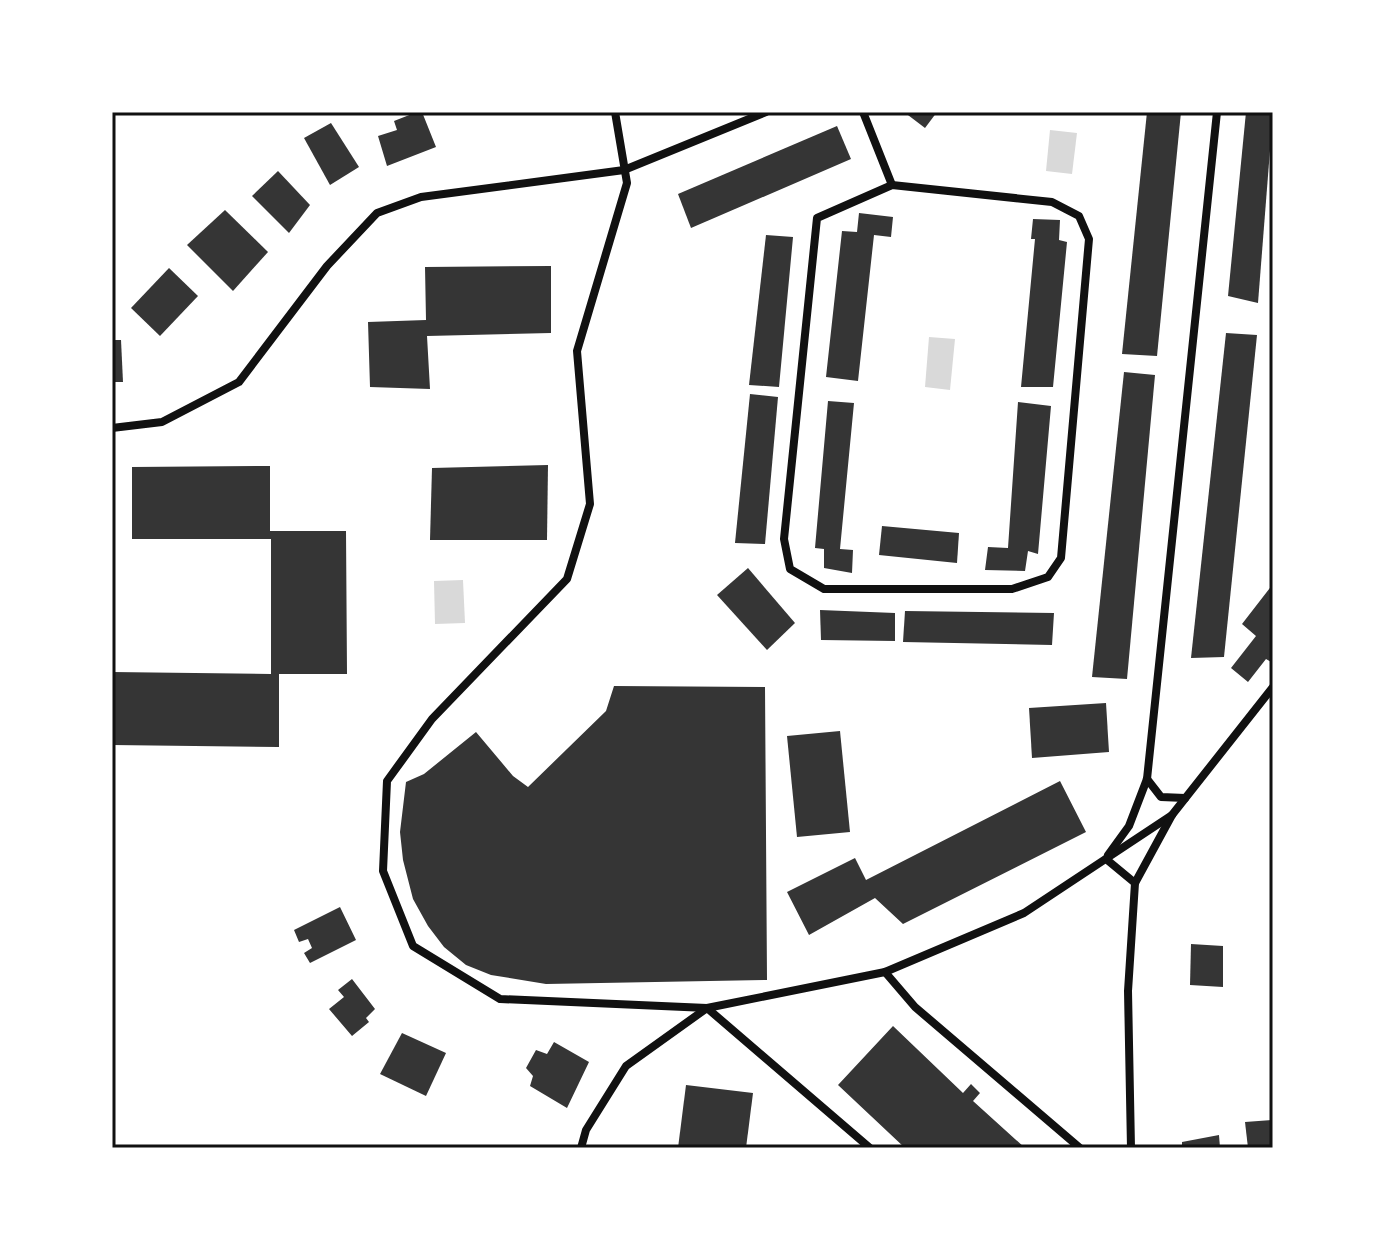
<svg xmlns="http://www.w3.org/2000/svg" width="1385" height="1260" viewBox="0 0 1385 1260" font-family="'Noto Sans',sans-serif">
<rect width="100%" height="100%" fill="#fff"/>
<g fill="#d9d9d9">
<path d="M1050 130 1077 133 1072 174 1046 171Z"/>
<path d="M929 337 955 339 950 390 925 387Z"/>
<path d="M463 580 465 623 435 624 434 581Z"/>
</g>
<g fill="#353535">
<path d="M417 112H422L436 147 387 166 378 136 397 130 394 121Z"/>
<path d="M904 112H937L925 128Z"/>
<path d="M1147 112H1181L1157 356 1122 354Z"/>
<path d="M1246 112H1273L1258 303 1228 296Z"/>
<path d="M331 123 359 167 330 185 304 138Z"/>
<path d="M837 126 851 159 691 228 678 194Z"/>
<path d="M278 171 310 205 289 233 252 196Z"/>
<path d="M225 210 268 252 233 291 187 245Z"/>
<path d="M859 213 893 217 891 237 874 235 858 381 826 377 842 231 857 232Z"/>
<path d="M1033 219 1060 220 1059 240 1067 242 1053 387H1021L1035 239H1031Z"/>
<path d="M766 235 793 237 779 387 749 385Z"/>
<path d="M551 266V333L427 336 430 389 370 387 368 322 426 320 425 267Z"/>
<path d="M169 268 198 296 160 336 131 308Z"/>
<path d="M1226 333 1257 335 1224 657 1191 658Z"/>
<path d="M112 340H121L123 382H112Z"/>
<path d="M1124 372 1155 375 1127 679 1092 677Z"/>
<path d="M750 394 778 397 765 544 735 543Z"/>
<path d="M828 401 854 403 840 549 853 550 852 573 824 568V549L815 548Z"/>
<path d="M1018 402 1051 406 1038 554 1028 551 1025 571 985 570 988 547 1008 548Z"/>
<path d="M548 465 547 540H430L432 468Z"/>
<path d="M270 466V531H346L347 674H279V747L112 745V672L271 674V539H132V467Z"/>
<path d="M882 526 959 533 957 563 879 555Z"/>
<path d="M748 568 795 623 767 650 717 595Z"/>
<path d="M1273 584V663L1266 659 1248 682 1231 668 1256 636 1242 624Z"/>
<path d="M820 610 895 613V641L821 640Z"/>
<path d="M905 611 1054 613 1052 645 903 642Z"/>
<path d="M614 686 765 687 767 980 546 984 491 975 466 965 444 947 428 926 413 899 403 860 400 832 406 782 424 774 476 732 513 776 528 787 606 711Z"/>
<path d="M1106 703 1109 752 1032 758 1029 708Z"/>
<path d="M840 731 850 832 797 837 787 736Z"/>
<path d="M1060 781 1086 832 903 924 875 898 809 935 787 892 855 858 866 880Z"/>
<path d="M340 907 356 940 310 963 304 953 312 948 308 939 299 942 294 930Z"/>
<path d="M1191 944 1223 946V987L1190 985Z"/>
<path d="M352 979 375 1009 366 1018 369 1022 352 1036 329 1009 344 997 338 990Z"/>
<path d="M893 1026 963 1093 971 1084 980 1093 973 1101 1025 1148H905L838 1085Z"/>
<path d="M402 1033 446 1053 426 1096 380 1074Z"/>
<path d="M554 1042 589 1062 567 1108 530 1086 533 1076 526 1068 536 1050 547 1054Z"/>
<path d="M686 1085 753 1093 746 1148H678Z"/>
<path d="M1273 1120V1148H1248L1245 1122Z"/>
<path d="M1219 1135 1220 1148H1182V1142Z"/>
</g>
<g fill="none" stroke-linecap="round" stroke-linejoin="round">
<g stroke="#111" stroke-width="8">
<path d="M615 112 627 183 577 351 590 504 567 579 432 719 387 781 383 871 413 946 500 999 707 1008 885 972 1024 913 1172 815"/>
<path d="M863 112 892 185"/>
<path d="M892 185 1052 202 1079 216 1089 239 1061 558 1048 577 1012 589H824L790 569 784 539 817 218Z"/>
<path d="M112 428 162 422 239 382 327 266 377 213 421 197 624 170 766 112"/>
<path d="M1147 779 1161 797 1185 798"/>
<path d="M1108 855 1129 826 1147 779 1217 112"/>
<path d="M1106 859 1135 883"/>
<path d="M885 972 915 1007 1080 1148"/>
<path d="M581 1148 586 1130 626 1066 707 1008 870 1148"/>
<path d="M1131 1148 1128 991 1135 883 1172 815 1273 687"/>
</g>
</g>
<rect width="1385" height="1260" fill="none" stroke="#ffffff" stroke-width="228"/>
<rect x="114" y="114" width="1157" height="1032" fill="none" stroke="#111" stroke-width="3"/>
</svg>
